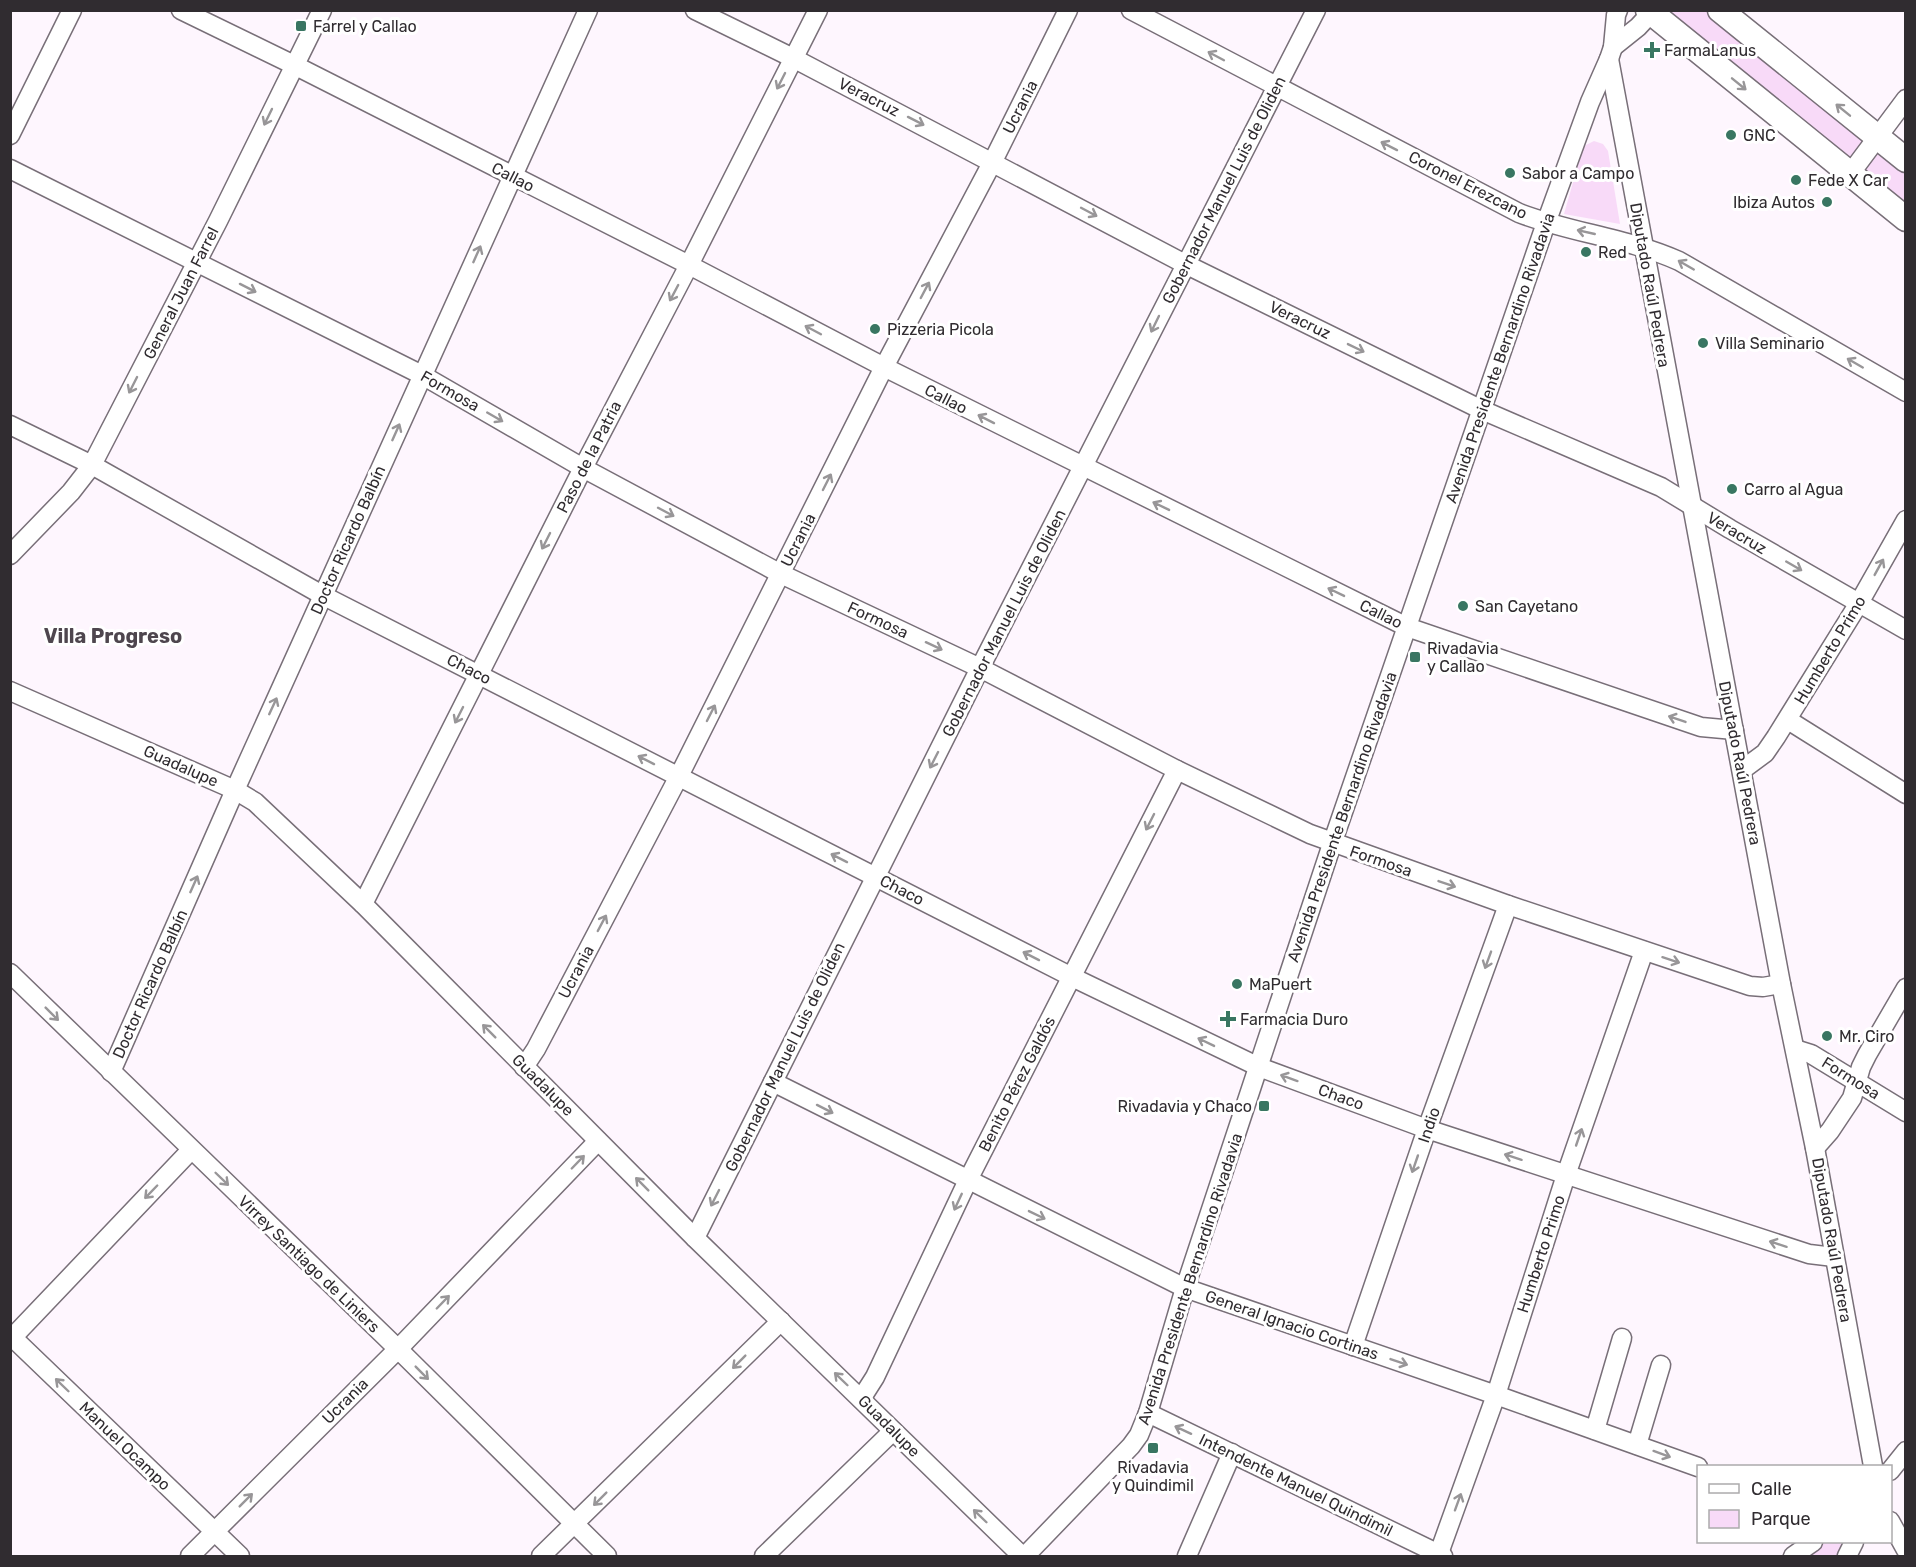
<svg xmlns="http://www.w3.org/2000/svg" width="1916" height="1567" viewBox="0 0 1916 1567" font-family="Rubik,sans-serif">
<rect width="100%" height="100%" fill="#fef6fe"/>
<g fill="#f8daf8">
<path d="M1653 10 1720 11 1905 160V219Z"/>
<path d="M1594 141 1603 144 1608 151 1620 224 1564 214 1582 151 1586 145Z"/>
<path d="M1813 1542H1854L1847 1556H1793Z"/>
</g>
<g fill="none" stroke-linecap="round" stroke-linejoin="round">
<defs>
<g id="minor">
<path d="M181 10 294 65 689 265 884 367 1407 627 1701 727 1734 730"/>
<path d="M695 10 793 58 1185 264 1482 410 1661 487 1730 529 1906 630"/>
<path d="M1131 10 1519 213C1571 233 1628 238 1679 261L1906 392"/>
<path d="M1613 47 1638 27 1651 13"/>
<path d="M1609 59 1781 984 1815 1148 1873 1466"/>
<path d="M10 135 72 10"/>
<path d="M10 169 422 375 583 468 781 574 980 668 1177 770 1310 834 1508 905 1750 986 1763 987 1781 984"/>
<path d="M1850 174 1906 99"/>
<path d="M10 425 92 465 324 596 1072 977 1259 1067 1427 1129 1809 1254 1834 1257"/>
<path d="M10 555 71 492 92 465 218 221 322 10"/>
<path d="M10 691 235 790 255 802 363 904 695 1238 1022 1556"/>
<path d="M1788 720 1906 794"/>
<path d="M1742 770 1765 753 1776 737 1859 603 1906 520"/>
<path d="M363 904 583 468 689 265 818 10"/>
<path d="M10 973 398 1349 607 1556"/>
<path d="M1795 1049 1811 1054 1906 1112"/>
<path d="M524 1067 536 1049 679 776 884 367 993 161 1068 10"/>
<path d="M111 1072 235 790 588 10"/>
<path d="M773 1082 1185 1288 1496 1395 1698 1467"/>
<path d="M1815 1148 1830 1131 1852 1098 1861 1067 1867 1055 1906 988"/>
<path d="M695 1238 980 668 1316 10"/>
<path d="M10 1335 240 1556"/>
<path d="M10 1340 191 1150"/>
<path d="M1353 1346 1427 1129 1508 905"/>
<path d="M861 1399 875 1377 968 1180 1177 770"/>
<path d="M1148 1413 1443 1556"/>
<path d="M1595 1430 1622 1338"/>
<path d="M1637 1445 1661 1365"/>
<path d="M1890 1471 1906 1451"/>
<path d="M1890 1521 1906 1550"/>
<path d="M190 1556 398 1349 598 1141"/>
<path d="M541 1556 781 1321"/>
<path d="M764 1556 893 1431"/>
<path d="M1025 1556 1131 1446 1139 1435 1148 1413 1185 1288 1332 844 1546 223 1590 102 1609 59 1613 47 1616 15 1618 10"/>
<path d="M1187 1556 1232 1453"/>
<path d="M1438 1556 1496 1395 1566 1175 1644 951"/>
<path d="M1793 1556 1813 1542"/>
<path d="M1847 1556 1854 1542"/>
</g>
<g id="major">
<path d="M1648 10 1906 219"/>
<path d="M1720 10 1906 160"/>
</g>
</defs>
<use href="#minor" stroke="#786f78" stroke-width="21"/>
<use href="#major" stroke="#786f78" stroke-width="27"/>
<use href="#minor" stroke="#fff" stroke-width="18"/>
<use href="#major" stroke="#fff" stroke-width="24"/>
</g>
<defs><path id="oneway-shaft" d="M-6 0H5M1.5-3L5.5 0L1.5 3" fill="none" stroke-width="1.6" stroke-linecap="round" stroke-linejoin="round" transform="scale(1.5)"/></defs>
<g stroke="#989698">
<use href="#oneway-shaft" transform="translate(1216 56) rotate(-152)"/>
<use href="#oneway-shaft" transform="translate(781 81) rotate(117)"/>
<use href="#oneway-shaft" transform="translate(1739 84) rotate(39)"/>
<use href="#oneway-shaft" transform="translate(1843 110) rotate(-141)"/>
<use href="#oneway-shaft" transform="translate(268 117) rotate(116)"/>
<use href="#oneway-shaft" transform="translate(916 121) rotate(27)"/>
<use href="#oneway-shaft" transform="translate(1389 146) rotate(-153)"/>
<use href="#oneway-shaft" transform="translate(1089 212) rotate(28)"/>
<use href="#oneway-shaft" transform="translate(1586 232) rotate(-167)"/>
<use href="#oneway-shaft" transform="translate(477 254) rotate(-66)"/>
<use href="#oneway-shaft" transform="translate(1686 265) rotate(-150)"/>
<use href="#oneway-shaft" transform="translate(248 288) rotate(27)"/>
<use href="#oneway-shaft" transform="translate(925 290) rotate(-62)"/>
<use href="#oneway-shaft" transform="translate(674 293) rotate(118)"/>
<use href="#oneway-shaft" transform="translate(1155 324) rotate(116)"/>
<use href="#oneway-shaft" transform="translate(813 330) rotate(-152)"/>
<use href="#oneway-shaft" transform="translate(1356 348) rotate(26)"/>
<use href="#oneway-shaft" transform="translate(1855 363) rotate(-150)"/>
<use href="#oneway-shaft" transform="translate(133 385) rotate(117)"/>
<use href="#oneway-shaft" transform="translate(495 417) rotate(30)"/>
<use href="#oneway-shaft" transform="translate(986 419) rotate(-153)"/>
<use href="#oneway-shaft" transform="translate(396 432) rotate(-66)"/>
<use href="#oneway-shaft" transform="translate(827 482) rotate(-63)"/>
<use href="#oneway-shaft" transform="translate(1161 506) rotate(-154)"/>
<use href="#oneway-shaft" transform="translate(666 512) rotate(28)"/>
<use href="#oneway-shaft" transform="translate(546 541) rotate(117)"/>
<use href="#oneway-shaft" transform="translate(1794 566) rotate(30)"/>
<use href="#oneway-shaft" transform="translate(1879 567) rotate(-61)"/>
<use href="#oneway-shaft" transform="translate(1336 592) rotate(-154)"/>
<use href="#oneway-shaft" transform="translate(934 646) rotate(25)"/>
<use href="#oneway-shaft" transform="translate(273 706) rotate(-65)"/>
<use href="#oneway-shaft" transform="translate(711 713) rotate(-63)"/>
<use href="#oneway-shaft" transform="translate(459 715) rotate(117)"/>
<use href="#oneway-shaft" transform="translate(1677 719) rotate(-161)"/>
<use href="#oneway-shaft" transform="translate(646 760) rotate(-153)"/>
<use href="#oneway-shaft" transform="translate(934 760) rotate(117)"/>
<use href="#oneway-shaft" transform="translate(1150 822) rotate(117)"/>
<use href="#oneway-shaft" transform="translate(839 858) rotate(-153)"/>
<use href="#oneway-shaft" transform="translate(194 884) rotate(-66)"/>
<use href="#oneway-shaft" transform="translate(1447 884) rotate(19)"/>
<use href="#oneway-shaft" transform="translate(602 923) rotate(-62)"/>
<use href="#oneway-shaft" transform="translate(1031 956) rotate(-153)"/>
<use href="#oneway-shaft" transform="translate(1488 960) rotate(110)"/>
<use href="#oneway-shaft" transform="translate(1671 960) rotate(18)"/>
<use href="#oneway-shaft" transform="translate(52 1014) rotate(45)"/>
<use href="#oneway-shaft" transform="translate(489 1031) rotate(-135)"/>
<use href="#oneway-shaft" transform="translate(1206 1042) rotate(-154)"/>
<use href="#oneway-shaft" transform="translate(1289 1078) rotate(-160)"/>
<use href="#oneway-shaft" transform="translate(825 1109) rotate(27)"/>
<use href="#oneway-shaft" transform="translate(1579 1137) rotate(-71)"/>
<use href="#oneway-shaft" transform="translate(1513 1157) rotate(-162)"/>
<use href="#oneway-shaft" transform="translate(578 1162) rotate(-46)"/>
<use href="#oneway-shaft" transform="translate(1415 1164) rotate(109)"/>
<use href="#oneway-shaft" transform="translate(222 1179) rotate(44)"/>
<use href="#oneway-shaft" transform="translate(642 1184) rotate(-135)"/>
<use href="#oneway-shaft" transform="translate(151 1192) rotate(134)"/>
<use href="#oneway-shaft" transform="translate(715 1198) rotate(117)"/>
<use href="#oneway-shaft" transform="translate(958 1202) rotate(115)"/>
<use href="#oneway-shaft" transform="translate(1037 1215) rotate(26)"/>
<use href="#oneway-shaft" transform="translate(1778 1244) rotate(-162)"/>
<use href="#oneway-shaft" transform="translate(443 1302) rotate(-46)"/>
<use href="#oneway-shaft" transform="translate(739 1362) rotate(135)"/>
<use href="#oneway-shaft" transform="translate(1399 1362) rotate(19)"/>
<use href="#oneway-shaft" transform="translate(422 1373) rotate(45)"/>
<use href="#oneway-shaft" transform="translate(841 1379) rotate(-136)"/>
<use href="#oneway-shaft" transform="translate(62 1385) rotate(-136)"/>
<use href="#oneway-shaft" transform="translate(1183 1430) rotate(-155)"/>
<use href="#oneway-shaft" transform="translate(1662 1454) rotate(20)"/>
<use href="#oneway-shaft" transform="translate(600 1499) rotate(135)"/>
<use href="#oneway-shaft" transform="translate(246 1500) rotate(-45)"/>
<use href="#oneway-shaft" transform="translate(1458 1502) rotate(-70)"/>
<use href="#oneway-shaft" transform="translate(980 1516) rotate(-136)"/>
</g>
<g fill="#397662" stroke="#fff" stroke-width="2">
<rect x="295" y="20" width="12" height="12" rx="3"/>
<path d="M1649 41h6v6h6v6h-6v6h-6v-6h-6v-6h6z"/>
<circle cx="1731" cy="135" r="6"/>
<circle cx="1510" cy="173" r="6"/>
<circle cx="1796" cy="180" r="6"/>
<circle cx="1827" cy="202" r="6"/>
<circle cx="1586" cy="252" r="6"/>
<circle cx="875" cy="329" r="6"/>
<circle cx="1703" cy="343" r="6"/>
<circle cx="1732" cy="489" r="6"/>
<circle cx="1463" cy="606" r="6"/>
<rect x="1409" y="651" width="12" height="12" rx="3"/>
<circle cx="1237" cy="984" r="6"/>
<path d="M1225 1010h6v6h6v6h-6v6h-6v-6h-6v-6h6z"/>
<circle cx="1827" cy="1036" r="6"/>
<rect x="1258" y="1100" width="12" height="12" rx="3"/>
<rect x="1147" y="1442" width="12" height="12" rx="3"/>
</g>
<g text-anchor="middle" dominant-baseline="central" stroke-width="6" stroke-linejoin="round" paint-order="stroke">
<g font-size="16" fill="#302c30" stroke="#fff" text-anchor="start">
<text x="313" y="26">Farrel y Callao</text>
<text x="1664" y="50">FarmaLanus</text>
<text x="1743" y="135">GNC</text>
<text x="1522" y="173">Sabor a Campo</text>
<text x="1808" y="180">Fede X Car</text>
<text x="1815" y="202" text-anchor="end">Ibiza Autos</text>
<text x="1598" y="252">Red</text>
<text x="887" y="329">Pizzeria Picola</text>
<text x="1715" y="343">Villa Seminario</text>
<text x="1744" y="489">Carro al Agua</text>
<text x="1475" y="606">San Cayetano</text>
<text x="1427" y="648">Rivadavia<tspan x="1427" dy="18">y Callao</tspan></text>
<text x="1249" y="984">MaPuert</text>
<text x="1240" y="1019">Farmacia Duro</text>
<text x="1839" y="1036">Mr. Ciro</text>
<text x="1252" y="1106" text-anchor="end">Rivadavia y Chaco</text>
<text x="1153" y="1467" text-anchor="middle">Rivadavia<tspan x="1153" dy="18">y Quindimil</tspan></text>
</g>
<g font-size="16" fill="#302c30" stroke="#fff">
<text transform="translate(869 97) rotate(27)">Veracruz</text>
<text transform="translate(1020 107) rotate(-63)">Ucrania</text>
<text transform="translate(513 177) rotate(27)">Callao</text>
<text transform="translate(1468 185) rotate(27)">Coronel Erezcano</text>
<text transform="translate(1224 190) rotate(-63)">Gobernador Manuel Luis de Oliden</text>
<text transform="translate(1650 285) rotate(80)">Diputado Raúl Pedrera</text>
<text transform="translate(181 293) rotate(-63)">General Juan Farrel</text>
<text transform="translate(1300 320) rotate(26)">Veracruz</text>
<text transform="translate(1500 358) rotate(-71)">Avenida Presidente Bernardino Rivadavia</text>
<text transform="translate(450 391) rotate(30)">Formosa</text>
<text transform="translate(946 399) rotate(27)">Callao</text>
<text transform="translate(589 457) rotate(-63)">Paso de la Patria</text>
<text transform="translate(1737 533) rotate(31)">Veracruz</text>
<text transform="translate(348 540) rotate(-66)">Doctor Ricardo Balbín</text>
<text transform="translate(798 540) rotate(-63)">Ucrania</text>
<text transform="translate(1381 614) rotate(26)">Callao</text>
<text transform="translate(878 620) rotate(25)">Formosa</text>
<text transform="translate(1004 623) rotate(-63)">Gobernador Manuel Luis de Oliden</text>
<text transform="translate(1830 650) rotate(-59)">Humberto Primo</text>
<text transform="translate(469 669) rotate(27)">Chaco</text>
<text transform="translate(1740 763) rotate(79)">Diputado Raúl Pedrera</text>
<text transform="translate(181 766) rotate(24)">Guadalupe</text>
<text transform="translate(1342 817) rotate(-71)">Avenida Presidente Bernardino Rivadavia</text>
<text transform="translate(1381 861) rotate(19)">Formosa</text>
<text transform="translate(902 890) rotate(27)">Chaco</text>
<text transform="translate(576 972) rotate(-62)">Ucrania</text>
<text transform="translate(150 984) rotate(-66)">Doctor Ricardo Balbín</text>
<text transform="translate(785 1057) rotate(-64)">Gobernador Manuel Luis de Oliden</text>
<text transform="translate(1851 1078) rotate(32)">Formosa</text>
<text transform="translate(1017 1084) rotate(-63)">Benito Pérez Galdós</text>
<text transform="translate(543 1085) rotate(45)">Guadalupe</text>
<text transform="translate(1341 1097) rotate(20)">Chaco</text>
<text transform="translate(1429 1125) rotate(-71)">Indio</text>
<text transform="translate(1832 1240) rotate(80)">Diputado Raúl Pedrera</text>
<text transform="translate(1541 1254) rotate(-72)">Humberto Primo</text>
<text transform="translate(309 1264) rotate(44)">Virrey Santiago de Liniers</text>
<text transform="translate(1190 1279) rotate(-72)">Avenida Presidente Bernardino Rivadavia</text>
<text transform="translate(1292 1325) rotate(19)">General Ignacio Cortinas</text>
<text transform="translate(345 1401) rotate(-45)">Ucrania</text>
<text transform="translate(889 1426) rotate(45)">Guadalupe</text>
<text transform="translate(125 1446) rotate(44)">Manuel Ocampo</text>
<text transform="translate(1296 1485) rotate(26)">Intendente Manuel Quindimil</text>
</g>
<g font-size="20" font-weight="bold" fill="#4e464e" stroke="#fff">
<text x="113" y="636">Villa Progreso</text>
</g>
</g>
<rect width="1916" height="1567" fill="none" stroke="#302c30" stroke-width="24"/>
<rect x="1697" y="1465" width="195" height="78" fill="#ffffff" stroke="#acabac" stroke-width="1.5"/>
<rect x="1709" y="1484" width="30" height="9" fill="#ffffff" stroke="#acabac" stroke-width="1.5"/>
<text x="1751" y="1495" font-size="18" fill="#302c30">Calle</text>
<rect x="1709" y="1510" width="30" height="18" fill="#f8daf8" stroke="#acabac" stroke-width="1.5"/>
<text x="1751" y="1525" font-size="18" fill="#302c30">Parque</text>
</svg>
